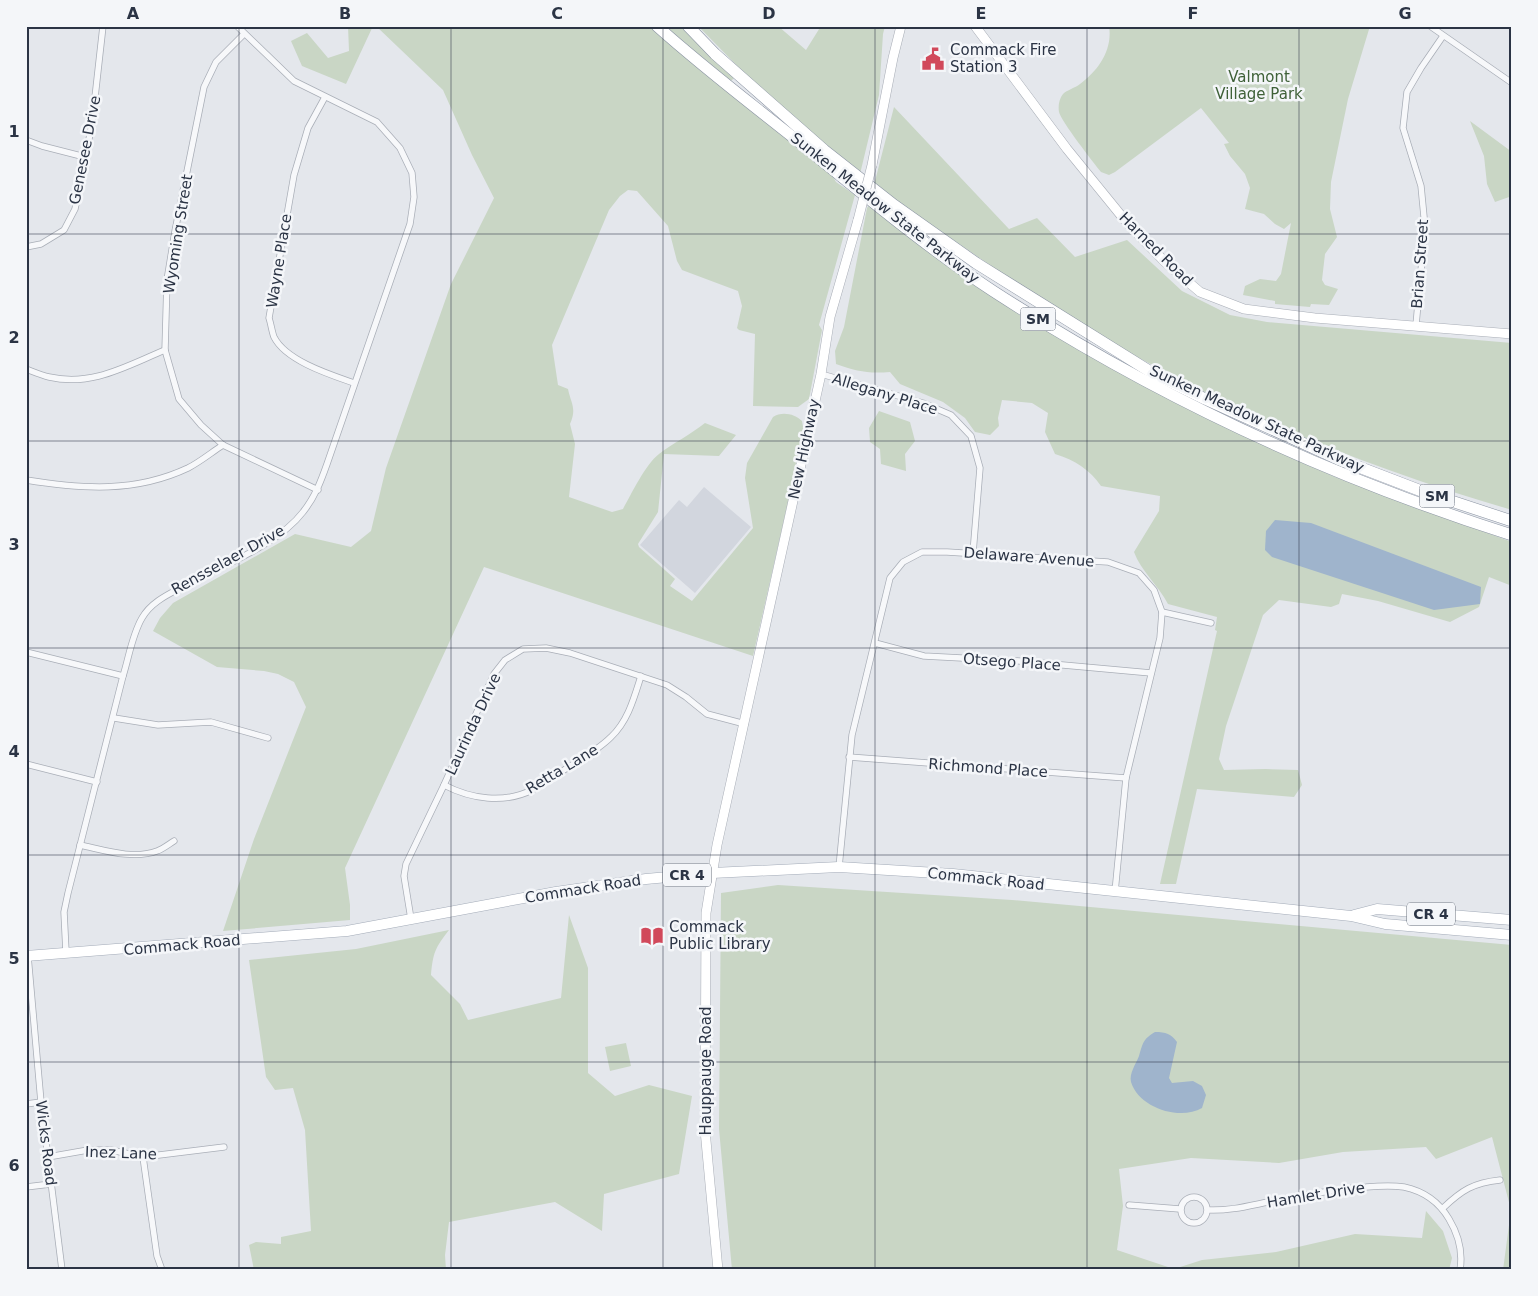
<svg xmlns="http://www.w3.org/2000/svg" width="1538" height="1296" viewBox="0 0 1538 1296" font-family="'DejaVu Sans',sans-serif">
<rect width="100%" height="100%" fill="#e4e7ec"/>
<path fill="#d2d6de" d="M704 487 751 527 695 593 640 545 679 500 687 507Z"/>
<g fill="#c9d6c5">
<path d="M348 26H373L346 84 302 66 291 41 307 33 328 58 349 51Z"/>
<path d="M376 26H650L832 175 836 182 855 195 819 325 822 330 809 399 798 407 753 406 755 334 739 330 737 328 742 306 738 291 682 270 677 261 668 226 637 191 628 190 620 196 609 210 552 345 558 385 568 389C571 404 577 408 570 424L575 444 569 497 612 512 623 509C632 493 645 465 659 454 673 443 690 435 705 423L736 435 719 456 664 454 658 512 638 544 639 547 675 579 670 586 692 601 753 528 745 478 747 463 773 417C782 411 795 414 802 421L804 432 753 656 484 567 345 868 350 905V920L223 931 254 839 306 707 294 682 278 674 264 671 217 667 153 631 160 618 173 603 295 534 351 547 371 531 386 468 451 284 494 198 472 155 443 90Z"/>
<path d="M664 26H684L735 77 731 81Z"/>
<path d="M698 26H778L806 50 821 26H885L883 34 879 95 860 174 756 85Z"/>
<path d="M1109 26H1370L1348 99 1331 182 1330 209 1337 237 1325 254 1322 280 1325 285 1338 289 1329 305 1311 304 1310 307 1275 304V301L1243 295 1245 286 1260 279 1276 281 1281 274 1291 223 1284 229 1275 224 1264 214 1245 209 1250 188 1245 174 1230 156 1224 144 1229 143 1201 108 1115 172 1109 175 1101 172C1093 162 1061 121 1059 112 1058 106 1059 99 1063 94 1067 90 1075 88 1080 84 1098 71 1113 50 1109 26Z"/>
<path d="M894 107 1009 229 1037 218 1075 257 1127 240 1182 291 1230 315 1267 322 1512 343V510C1384 473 1258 423 1141 359 1048 308 961 245 874 185Z"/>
<path d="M1470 121 1512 152V196L1495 202 1487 184 1484 156Z"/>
<path d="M869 205 906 235 1238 433 1335 477 1512 542V586L1489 577 1479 607 1450 622 1378 601 1342 594 1339 604 1331 607 1279 600 1263 615 1226 726 1219 759 1224 770 1265 769 1298 770 1302 785 1294 797 1197 789 1176 884H1160L1217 631 1215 630 1217 617 1168 604C1158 585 1141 571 1134 552L1159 511 1160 496 1101 486C1090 470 1075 460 1055 454L1045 432 1048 413 1032 403 1002 400 998 418 999 426 990 435 975 432 965 418 943 402 900 384 890 372C868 374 856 371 836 364L835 351 844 327 867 208Z"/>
<path d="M879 411 910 422 915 441 905 454 906 471 881 464 880 449 870 442 869 428Z"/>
<path d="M778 885 1012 900 1512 945V1270H1503L1511 1210 1492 1137 1436 1159 1426 1147 1343 1152 1279 1163 1191 1158 1119 1169 1123 1206 1117 1250 1174 1269 1202 1260 1276 1252 1355 1234 1422 1238 1426 1211 1443 1231 1452 1258 1449 1270H732L719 1129 721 893Z"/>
<path d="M569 915 588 968V1073L615 1096 649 1085 692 1096 679 1174 604 1194 602 1231 555 1202 449 1222 445 1255 446 1270H254L249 1245 256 1242 281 1244V1237L311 1231 305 1130 293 1088 275 1090 266 1077 249 960 356 949 449 930C435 948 433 953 431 975L460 1004 468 1020 561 998Z"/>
<path d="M626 1043 631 1066 610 1071 605 1047Z"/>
</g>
<g fill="#9fb4cc">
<path d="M1275 520 1311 523 1481 587 1480 604 1434 610 1272 557 1265 550 1266 531Z"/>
<path d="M1155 1032C1166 1032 1171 1034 1177 1042L1169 1078 1172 1083 1193 1081 1202 1086 1206 1095 1202 1108C1180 1121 1139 1108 1131 1082 1129 1073 1136 1064 1139 1056 1143 1043 1143 1039 1155 1032Z"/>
</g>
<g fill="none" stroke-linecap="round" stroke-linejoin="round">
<defs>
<g id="street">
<path d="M1430 26 1512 83"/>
<path d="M244 34 216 62 204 87 175 231 167 280 165 350 179 399 201 425 223 445 318 490"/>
<path d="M325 97 308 128 294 175 269 318C271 324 272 332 274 337 286 361 331 375 354 383"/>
<path d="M26 140 42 146 85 157"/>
<path d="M26 247 41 244 64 230 75 209 92 124 103 26"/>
<path d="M1416 325 1425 227 1421 186 1403 128 1407 92 1421 68 1443 36"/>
<path d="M26 369C34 372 41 375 49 377 92 387 126 366 165 350"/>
<path d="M821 374 923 403 951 415 971 436 980 468 973 553"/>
<path d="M26 480C82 489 135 493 188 468 200 462 212 452 223 445"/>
<path d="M1162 612 1211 623"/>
<path d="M875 643 924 656 1019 661 1151 673"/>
<path d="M26 652 123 676"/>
<path d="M114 718 158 725 211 722 268 738"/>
<path d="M849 757 1126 778"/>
<path d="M26 764 97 782"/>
<path d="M444 785C471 799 504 804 532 790 543 784 554 776 564 770 580 760 598 750 611 737 628 721 634 698 641 676"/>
<path d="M80 845C104 850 133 860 157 851 163 849 169 844 174 841"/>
<path d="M839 867 852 735 890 578 903 562 922 552H947L1108 562 1139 573 1154 590 1162 612 1160 638 1126 778 1115 892"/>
<path d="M411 919 404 876 406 864 444 785 494 674 505 660 523 649 546 648 570 653 667 685 686 697 707 714 745 724"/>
<path d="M66 952 64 912 68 893 123 676C129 657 132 635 142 618 151 602 169 594 184 586 221 566 278 545 303 512 315 497 321 481 327 464L410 224 414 197 412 173 400 148 377 122 294 81 237 26"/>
<path d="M28 956 41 1102 62 1270"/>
<path d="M26 1104 41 1102"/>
<path d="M48 1157 88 1150H111L143 1157 224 1147"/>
<path d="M143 1157 157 1256 162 1270"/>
<path d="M26 1187 51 1184"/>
<circle cx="1194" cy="1210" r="13"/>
<path d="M1129 1205 1180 1209"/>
<path d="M1443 1208C1462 1190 1473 1183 1500 1180"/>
<path d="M1208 1210C1229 1211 1248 1206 1268 1202 1301 1196 1333 1189 1366 1187 1378 1186 1391 1185 1404 1187 1423 1191 1439 1202 1449 1219 1458 1234 1463 1252 1460 1270"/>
</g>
<g id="secondary">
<path d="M975 26 1067 149 1128 224 1165 262 1200 292 1244 309 1315 318 1512 334"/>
<path d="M872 165 893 58 901 26"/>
<path d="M718 1270 705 1130 706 913 717 845 821 374 830 317 858 220"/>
</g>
<g id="primary">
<path d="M1354 915 1377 909 1512 920"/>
<path d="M26 956 347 931 556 892 646 879 712 873 839 867 953 874 1351 916 1385 924 1512 935"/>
</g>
<g id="highway">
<path d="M657 26C706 70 758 109 809 150 869 199 929 249 993 291 1155 396 1329 477 1512 535"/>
<path d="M688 26 715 54 824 150 894 205 976 263 1154 374 1205 399 1338 459 1424 492 1512 521"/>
</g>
</defs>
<use href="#street" stroke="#a9aeb7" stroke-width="7"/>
<use href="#secondary" stroke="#a9aeb7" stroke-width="10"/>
<use href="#primary" stroke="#a3abb8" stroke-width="11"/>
<use href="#highway" stroke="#8b94a3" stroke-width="12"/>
<use href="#street" stroke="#f7f8fa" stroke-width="5.5"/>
<use href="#secondary" stroke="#fff" stroke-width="9"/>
<use href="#primary" stroke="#fff" stroke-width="10"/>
<use href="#highway" stroke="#fff" stroke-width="11"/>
<defs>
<path id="secondary-bridge" d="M858 220 872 165"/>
</defs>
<use href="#secondary-bridge" stroke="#a9aeb7" stroke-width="10" stroke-linecap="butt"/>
<use href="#secondary-bridge" stroke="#fff" stroke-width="9"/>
</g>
<path fill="none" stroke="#2b3445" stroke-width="1" stroke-opacity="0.55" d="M239 26V1270M451 26V1270M663 26V1270M875 26V1270M1087 26V1270M1299 26V1270M26 234H1512M26 441H1512M26 648H1512M26 855H1512M26 1062H1512"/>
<defs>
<symbol id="civic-bare" viewBox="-9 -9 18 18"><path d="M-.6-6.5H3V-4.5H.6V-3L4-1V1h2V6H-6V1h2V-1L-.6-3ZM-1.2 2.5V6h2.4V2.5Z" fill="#d1495b" stroke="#f4f6f9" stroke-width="2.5" paint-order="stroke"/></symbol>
<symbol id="library-bare" viewBox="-9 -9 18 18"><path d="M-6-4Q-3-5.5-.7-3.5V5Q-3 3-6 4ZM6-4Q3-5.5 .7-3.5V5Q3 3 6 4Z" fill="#d1495b" stroke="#f4f6f9" stroke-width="2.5" paint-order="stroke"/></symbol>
</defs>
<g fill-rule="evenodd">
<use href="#civic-bare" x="917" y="43" width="32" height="32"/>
<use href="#library-bare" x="636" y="920" width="32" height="32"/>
</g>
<g text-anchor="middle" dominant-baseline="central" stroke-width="5" stroke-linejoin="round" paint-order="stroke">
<g fill="#f4f6f9" stroke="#676e7b" stroke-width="1">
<rect x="1020.5" y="307.5" width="35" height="23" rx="4"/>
<rect x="1419.5" y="484.5" width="35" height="23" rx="4"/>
<rect x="663" y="863.5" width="48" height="23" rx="4"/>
<rect x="1407" y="902.5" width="48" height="23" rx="4"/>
</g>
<g font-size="14" font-weight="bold" fill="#2b3445">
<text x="1038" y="319">SM</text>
<text x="1437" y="496">SM</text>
<text x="687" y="875">CR 4</text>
<text x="1431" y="914">CR 4</text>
</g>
<g font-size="15" fill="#2b3445" stroke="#f4f6f9" text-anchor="start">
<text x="950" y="50">Commack Fire<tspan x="950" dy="17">Station 3</tspan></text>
<text x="669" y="927">Commack<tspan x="669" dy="17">Public Library</tspan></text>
</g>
<g font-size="15" fill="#3f6138" stroke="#f4f6f9">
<text x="1259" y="77">Valmont<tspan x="1259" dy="17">Village Park</tspan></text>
</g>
<g font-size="15" fill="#2b3445" stroke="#f4f6f9">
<text transform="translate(85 150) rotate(-79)">Genesee Drive</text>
<text transform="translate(885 208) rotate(38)">Sunken Meadow State Parkway</text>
<text transform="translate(178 234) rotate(-81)">Wyoming Street</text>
<text transform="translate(1156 249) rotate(45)">Harned Road</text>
<text transform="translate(279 261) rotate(-81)">Wayne Place</text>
<text transform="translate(1420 264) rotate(-86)">Brian Street</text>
<text transform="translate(885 394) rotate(17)">Allegany Place</text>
<text transform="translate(1257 419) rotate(25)">Sunken Meadow State Parkway</text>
<text transform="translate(804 449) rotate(-78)">New Highway</text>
<text transform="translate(1029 557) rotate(4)">Delaware Avenue</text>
<text transform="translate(228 560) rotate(-29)">Rensselaer Drive</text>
<text transform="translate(1012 662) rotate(4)">Otsego Place</text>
<text transform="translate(473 724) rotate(-65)">Laurinda Drive</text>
<text transform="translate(988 768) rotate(4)">Richmond Place</text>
<text transform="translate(562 769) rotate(-31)">Retta Lane</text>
<text transform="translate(986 879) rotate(6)">Commack Road</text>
<text transform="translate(583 889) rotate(-9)">Commack Road</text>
<text transform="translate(182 945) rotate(-5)">Commack Road</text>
<text transform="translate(706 1071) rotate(-90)">Hauppauge Road</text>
<text transform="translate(46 1143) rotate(83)">Wicks Road</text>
<text transform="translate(121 1153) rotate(2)">Inez Lane</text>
<text transform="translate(1316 1195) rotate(-9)">Hamlet Drive</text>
</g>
</g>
<rect width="1538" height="1296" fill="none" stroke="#f4f6f9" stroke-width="55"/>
<rect x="28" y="28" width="1482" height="1240" fill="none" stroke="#2b3445" stroke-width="2"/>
<g font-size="16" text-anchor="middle" font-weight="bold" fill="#2b3445">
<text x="133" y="19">A</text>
<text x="345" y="19">B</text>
<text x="557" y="19">C</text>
<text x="769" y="19">D</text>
<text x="981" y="19">E</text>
<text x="1193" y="19">F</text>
<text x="1405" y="19">G</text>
<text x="14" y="137">1</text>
<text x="14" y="343">2</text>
<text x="14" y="550">3</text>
<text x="14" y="757">4</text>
<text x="14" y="964">5</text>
<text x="14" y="1171">6</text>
</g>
</svg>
